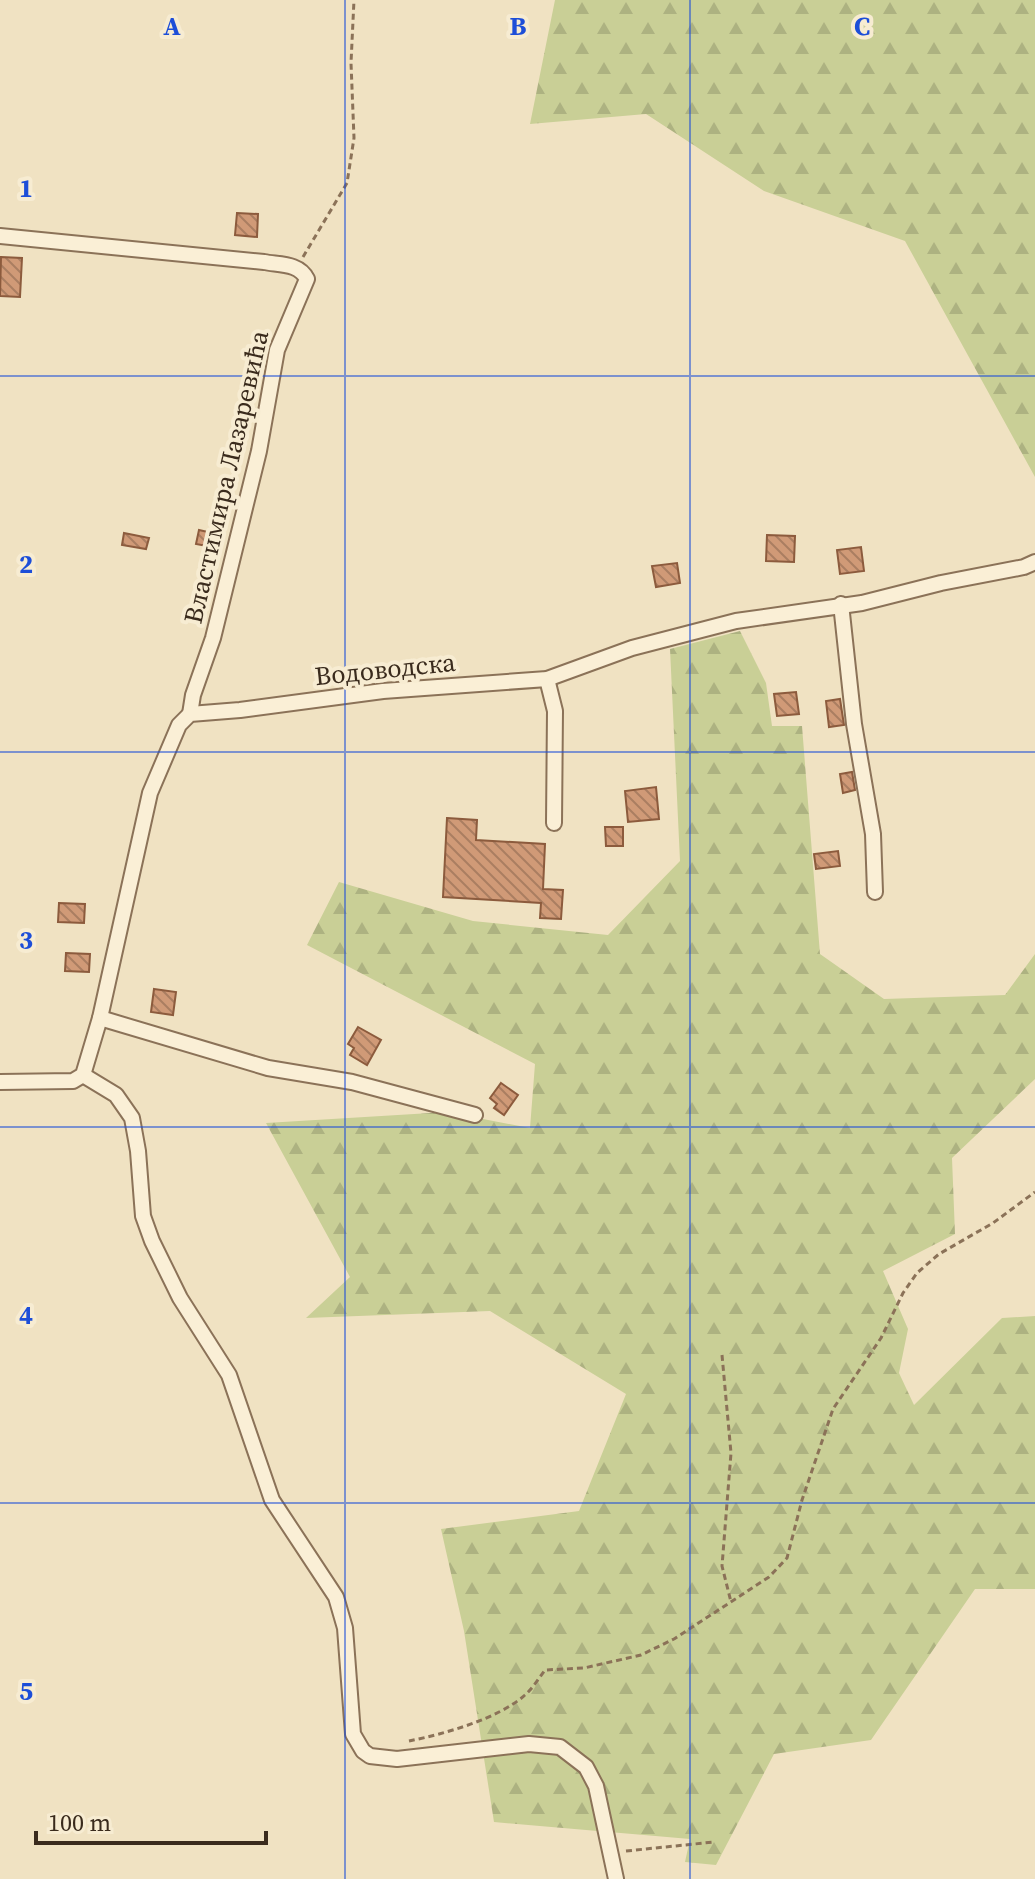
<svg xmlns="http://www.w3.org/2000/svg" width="1035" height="1879" viewBox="0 0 1035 1879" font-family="'Source Serif 4',serif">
<defs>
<pattern id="forest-firs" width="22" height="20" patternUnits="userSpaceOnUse" patternTransform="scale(2)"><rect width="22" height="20" fill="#c9cf96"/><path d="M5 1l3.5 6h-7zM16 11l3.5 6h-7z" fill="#adb281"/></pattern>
<pattern id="building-back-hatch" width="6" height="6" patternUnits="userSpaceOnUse" patternTransform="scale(2)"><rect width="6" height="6" fill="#d09a77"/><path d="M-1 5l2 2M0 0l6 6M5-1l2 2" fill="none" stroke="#aa7e61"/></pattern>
</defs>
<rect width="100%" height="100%" fill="#f0e2c2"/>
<g fill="url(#forest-firs)">
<path d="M555 0H1035V477L905 241 764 191 646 114 530 124Z"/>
<path d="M740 631 766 683 772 726H802L820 954 884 999 1005 995 1035 954V1079L952 1158 955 1234 883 1271 908 1329 899 1373 914 1405 1002 1318 1035 1316V1589H975L871 1740 774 1754 716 1865 685 1862 690 1839 494 1822 464 1631 441 1529 579 1511 626 1394 490 1311 306 1318 350 1277 266 1123 447 1112 530 1128 535 1064 307 945 339 882 473 921 608 935 680 861 670 649Z"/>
</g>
<g fill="url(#building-back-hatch)" stroke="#8c5b3d" stroke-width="2">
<path d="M237 213 258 214 257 237 235 235Z"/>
<path d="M1 257 22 258 20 297 0 296Z"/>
<path d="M199 530 221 535 218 548 196 544Z"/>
<path d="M124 533 149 538 146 549 122 545Z"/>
<path d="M767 535 795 536 794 562 766 561Z"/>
<path d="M861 547 864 571 840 574 837 550Z"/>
<path d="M677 563 680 583 656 587 652 566Z"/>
<path d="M796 692 799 714 777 716 774 694Z"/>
<path d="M840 699 844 725 829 727 826 701Z"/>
<path d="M852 772 855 790 843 793 840 774Z"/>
<path d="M656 787 659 819 628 822 625 791Z"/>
<path d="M447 818 477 820 476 840 545 844 543 889 563 890 561 919 540 918 541 903 443 897Z"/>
<path d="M605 827H623V846H606Z"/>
<path d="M838 851 840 866 816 869 814 854Z"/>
<path d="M59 903 85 904 84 923 58 922Z"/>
<path d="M66 953 90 954 89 972 65 971Z"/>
<path d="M154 989 176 992 173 1015 151 1012Z"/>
<path d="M358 1027 381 1040 367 1065 350 1055 354 1048 348 1044Z"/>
<path d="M501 1083 518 1095 504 1115 494 1108 497 1104 490 1098Z"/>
</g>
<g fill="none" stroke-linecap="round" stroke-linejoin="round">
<defs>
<g id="street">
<path d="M0 236 264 262C280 265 299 263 307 279L277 350 259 451 213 638 193 695 190 714"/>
<path d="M841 604 854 724 873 834 875 892"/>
<path d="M547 679 555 711 554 823"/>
<path d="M100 1018 268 1068 352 1082 475 1115"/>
<path d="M83 1075 116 1095 132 1118 138 1151 143 1216 152 1241 180 1298 229 1375 272 1500 336 1597 345 1628 353 1734 363 1751 370 1756 397 1759 529 1744 560 1747 586 1767 596 1786 616 1879"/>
<path d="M0 1082 73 1081 83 1075 100 1018 150 793 179 725 190 714 240 710 383 691 547 679 632 648 736 621 862 603 941 583 1024 567 1035 562"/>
</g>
</defs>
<use href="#street" stroke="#8b7258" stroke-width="18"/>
<g stroke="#8b7258" stroke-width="3" stroke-dasharray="6 4" stroke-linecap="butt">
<path d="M303 257 347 183 354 138 351 63 354 0"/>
<path d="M722 1355 731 1453 722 1566 731 1602"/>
<path d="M409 1741C444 1734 498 1719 525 1695 533 1688 539 1678 545 1670L584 1668 641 1655 674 1639 769 1577 787 1558 802 1500 833 1409 881 1338 903 1293 917 1273 939 1254 993 1223 1035 1192"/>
<path d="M626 1851 714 1842"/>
</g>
<use href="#street" stroke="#faefd6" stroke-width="14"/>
</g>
<path fill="none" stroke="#1d4ed8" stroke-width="2" stroke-opacity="0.55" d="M345 0V1879M690 0V1879M0 376H1035M0 752H1035M0 1127H1035M0 1503H1035"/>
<g text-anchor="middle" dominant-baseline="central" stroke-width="8" stroke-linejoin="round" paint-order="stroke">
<g font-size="26" fill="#3a2b1d" stroke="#f7ecd2">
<text transform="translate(226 477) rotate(-77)">Властимира Лазаревића</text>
<text transform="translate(385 669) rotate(-6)">Водоводска</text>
</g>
</g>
<g font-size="26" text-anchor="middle" font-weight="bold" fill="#1d4ed8" stroke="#f7ecd2" stroke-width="8" stroke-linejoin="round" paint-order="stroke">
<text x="172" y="35">A</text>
<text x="518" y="35">B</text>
<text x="862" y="35">C</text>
<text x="26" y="197">1</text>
<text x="26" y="573">2</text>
<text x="26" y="949">3</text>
<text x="26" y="1324">4</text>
<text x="26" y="1700">5</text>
</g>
<path d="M36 1831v12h230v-12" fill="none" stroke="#3a2b1d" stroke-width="4"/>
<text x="48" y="1831" font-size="24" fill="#3a2b1d" stroke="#f7ecd2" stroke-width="6" paint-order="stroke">100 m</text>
</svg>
